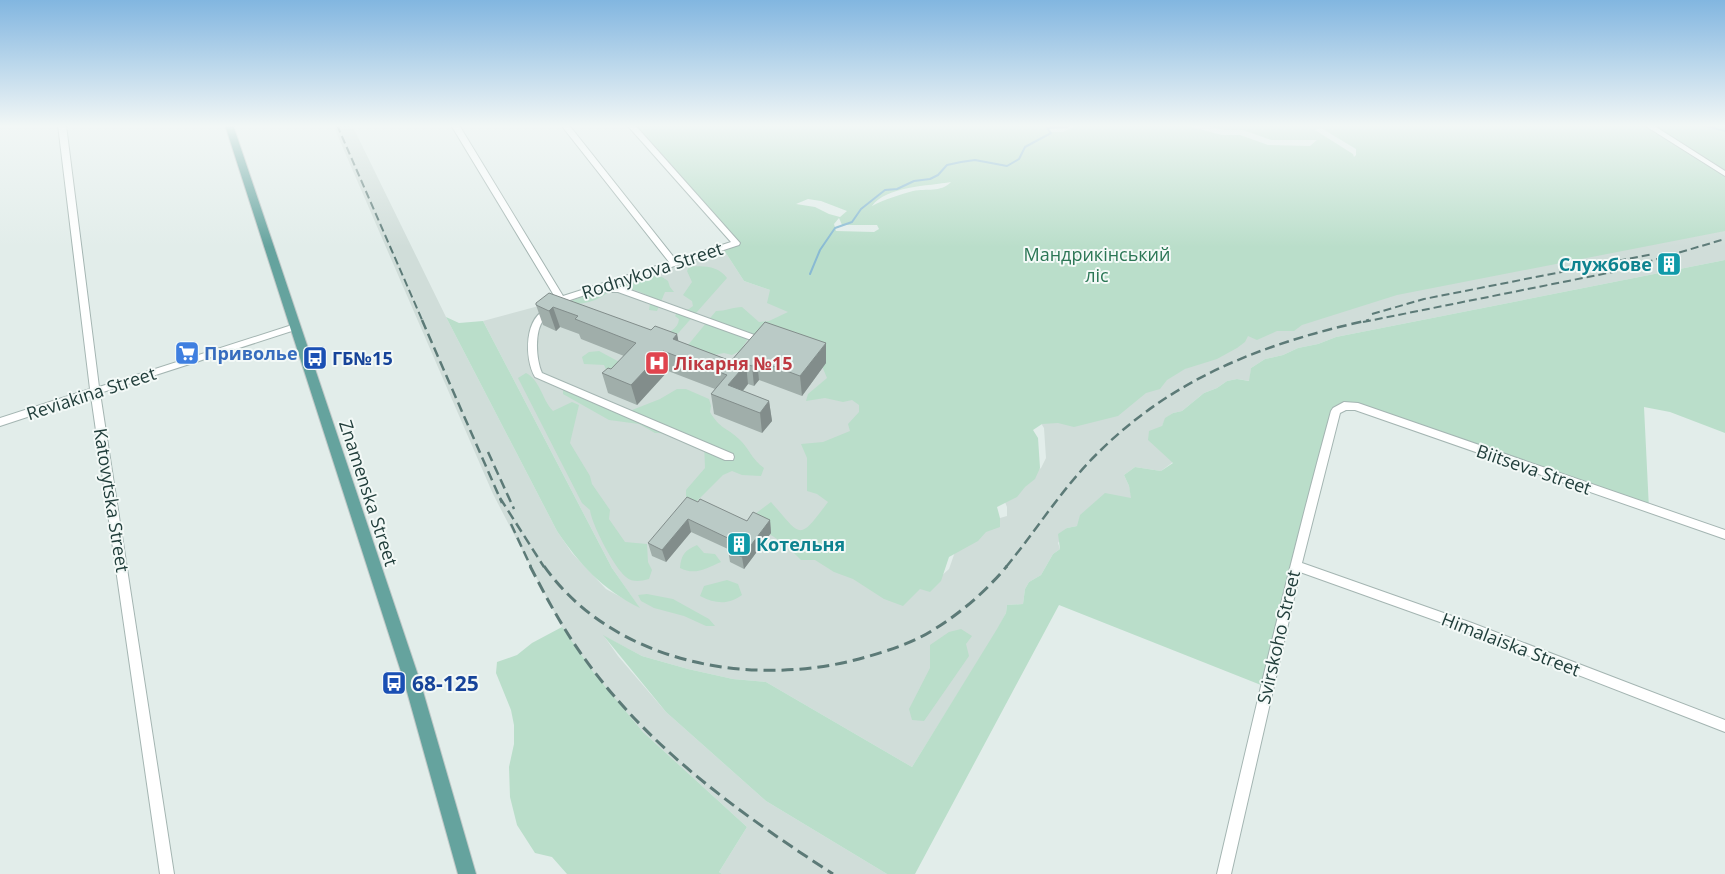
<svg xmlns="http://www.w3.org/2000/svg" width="1725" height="874" viewBox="0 0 1725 874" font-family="'Open Sans',sans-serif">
<rect width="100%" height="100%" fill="#e2edea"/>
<path fill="#d0ddd9" d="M333 125H352L446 317 557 531 572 553 606 589 639 607 612 568 483 321 561 300 722 247 744 281 770 290 789 312 839 348 938 579 949 569 957 546 993 520 1007 516V507L1003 497 1041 468 1046 458 1044 428 1039 420 1144 391 1249 334 1400 288 1725 230V260L1336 337 1318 344 1298 348 1283 355 1265 359 1251 368 1250 381 1237 379 1227 381 1217 388 1204 393 1182 411 1173 413 1166 418 1162 426 1163 453 1173 462 1161 471 1135 467 1124 475 1129 486 1132 499 1077 526 1067 528 1058 543 1060 549 1053 554 1041 575 1029 582 1025 589 1023 604 1007 605 1006 613 998 629 912 767 766 682 733 679 688 669 642 656 604 636 618 656 666 712 766 801 887 874H722L719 872 747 827 643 732 594 673 562 627 493 494Z"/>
<g fill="#badeca" fill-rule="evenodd">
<path d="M631 125H1070L1067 127 1048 128 1050 132H1063L1077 125H1184L1222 135H1240L1268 145 1310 146 1317 140H1271L1243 130H1225L1200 125H1725V231L1397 295 1302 325 1294 331H1277L1257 340 1248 336 1245 342 1237 348 1217 359 1185 369 1167 380 1160 389 1146 393 1118 416 1074 427 1058 423 1042 424 1033 430 1038 438 1040 468 1035 479 1025 487 1017 497 997 507 1000 518V527L986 532 978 541 949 557 941 581 930 592 920 589 903 606 884 599 853 579 834 572 815 560H801L792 551 798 543 780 541 756 525 755 514 771 502C802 537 798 542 828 502L817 494 807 491V458L801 444 823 442 850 431 848 424 859 412V405L852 400 843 402 825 398 806 401 808 394 827 378 822 366 748 339 740 351 732 355 724 353 714 355 688 345 716 311C726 311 733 307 742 307L759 322 769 321 788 312 767 303 770 290 744 281 722 247 735 243ZM1321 128 1356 149V155L1354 157 1353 154 1315 130ZM951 182C940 193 927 188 913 191 899 195 885 199 872 206 886 186 929 186 951 182ZM808 199 821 201 847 211 840 217 829 214 815 207 796 204ZM839 218 842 225H877L879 229 874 232 836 231 834 224Z"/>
<path d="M1725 260V433L1670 412 1644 407 1649 509 1355 406 1336 411 1266 687 1059 605 915 874H887L766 801 666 712 603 635 642 656 688 669 733 679 766 682 912 767 997 629 1006 613 1007 605 1023 604 1025 589 1029 582 1041 575 1053 554 1060 549 1058 534 1067 528 1077 526 1080 515 1105 493 1131 498 1129 486 1124 475 1135 467 1161 471 1173 463 1148 440 1149 431 1162 426 1165 418 1173 413 1182 411 1204 393 1217 388 1227 381 1237 379 1249 381 1251 368 1265 359 1283 355 1298 348 1318 344 1336 337Z"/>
<path d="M689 267C702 265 719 266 727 278L673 339 658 335C668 333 678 330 679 319L675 316 677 312 689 309 693 306 692 301 683 295 692 282 687 271Z"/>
<path d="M654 276 662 277 668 281 670 287 674 292H665L657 311 649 310 651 298C640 289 622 286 609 292 604 295 600 298 595 300 584 304 575 305 563 304L598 291Z"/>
<path d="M446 317 459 323 483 321 612 568 640 608C602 589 580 565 557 531Z"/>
<path d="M599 351 625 365 609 376 604 365 584 364 582 357 589 352Z"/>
<path d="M526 373C541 381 542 400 553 411L572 402 579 405 570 443 590 476 592 484 610 510 609 519 625 542 647 544 648 562 652 570 649 579C641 581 633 583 626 577 615 569 591 523 590 510L582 503 518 378Z"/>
<path d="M563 387 583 398 622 414 660 399 677 389H686L709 399 711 406 710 412C720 429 726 427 739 439 749 448 752 460 764 468L761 476 742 475 732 471 723 475 695 503 686 499V490L705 468 704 442 687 434 655 433 639 424 609 420 563 394Z"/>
<path d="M697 545 704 553 715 554 721 562C707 568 695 576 680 568 681 555 685 550 697 545Z"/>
<path d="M727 580 738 584 742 595C728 605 716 604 700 596L704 586Z"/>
<path d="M647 594 673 599 709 619 715 626H706L684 616 654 608 641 601 638 595Z"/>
<path d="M562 627 594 673 643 732 747 827 719 872 722 874H567L552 857 535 853 517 825 510 797 509 767 514 744V725L511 710 496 673 497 662 517 655 532 643Z"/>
<path d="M961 629 972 636 966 644 969 656 924 721 912 720 909 709 930 668V645L949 632Z"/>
</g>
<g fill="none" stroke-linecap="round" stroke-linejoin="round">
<g stroke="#89bad3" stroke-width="2">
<path d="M1702 125 1725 131"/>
<path d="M810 274 820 250 835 228 852 222 861 209 885 190 897 189 914 181 930 179 938 175 947 165 961 162 975 160 1007 166 1019 159 1025 147 1051 133 1047 128 1067 127 1070 125"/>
</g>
<defs>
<g id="minor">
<path d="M58 125H66L99 387 292 325 295 324 299 327 298 329 100 393 174 874H160L91 396 0 426V418L90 389Z"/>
<path d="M451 125H459L563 296 669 262 561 125H569L676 260 731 242 627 125H635L740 243 739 245 610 287H622L760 337 762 339 760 341H754L618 292H604L603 289 564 302H558Z"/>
<path d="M1644 125H1653L1725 171V176Z"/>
<path d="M549 308 553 311C551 314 547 316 544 319 534 331 536 359 542 373L733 454 734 457 733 460H725L535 377C524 358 524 316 549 308Z"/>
<path d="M1344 402 1358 403 1725 530V539L1355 410H1346L1340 413 1302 563 1472 623 1725 720V732L1465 631 1300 572 1231 874H1217C1253 719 1289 564 1331 411L1333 408Z"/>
</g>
<path id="major" d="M225 125H233L420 681 476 874H458L404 681Z"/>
</defs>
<use href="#minor" stroke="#a4b5b2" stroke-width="2"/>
<use href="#major" stroke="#c1c9c8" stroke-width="2"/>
<use href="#minor" fill="#fff" fill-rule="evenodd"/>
<use href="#major" fill="#65a39e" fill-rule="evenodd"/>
<g stroke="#5c7a77" stroke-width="2" stroke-dasharray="8 4" stroke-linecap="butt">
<path d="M337 125 423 322"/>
<path d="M1372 314 1424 299 1653 254"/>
<path d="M1363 322 1613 272 1725 239"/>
</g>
<g stroke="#5c7a77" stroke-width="2.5" stroke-dasharray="10 5" stroke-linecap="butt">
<path d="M422 320 502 503"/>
<path d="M488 452 514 509"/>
<path d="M500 498 544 567"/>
<path d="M511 524 531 567"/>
<path d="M1006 567C1034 533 1058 495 1089 462 1167 380 1260 344 1369 320"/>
</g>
<g stroke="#5c7a77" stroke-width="3" stroke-dasharray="12 6" stroke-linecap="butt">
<path d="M530 566C546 597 562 627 582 655 647 747 739 813 833 874"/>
<path d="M544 566C613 663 749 688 859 659 884 652 911 644 933 630 961 613 986 591 1007 566"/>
</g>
</g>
<g fill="#a0aeaa">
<path d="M536 303 651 330 677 334 678 341 731 361 765 322 826 363 802 396 759 380 754 386 748 384 743 391 769 401 772 421 762 433 714 414 711 394 715 389 668 371 637 405 608 393 602 373 611 369 624 356 581 339 579 334 560 327 556 331 543 325 536 305Z"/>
<path d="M698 502 747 521 770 520 771 533 744 569 730 562 728 549 691 532 666 562 652 556 648 543Z"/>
</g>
<g fill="#828d8b">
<path d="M553 307 560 327 556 331 549 311Z"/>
<path d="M677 334 681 354 673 339Z"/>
<path d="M826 343V363L802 396 800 376Z"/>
<path d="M663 351 668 371 637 405 631 385Z"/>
<path d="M757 360 759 380 754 386 752 366Z"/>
<path d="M746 364 748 384 733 403 728 385Z"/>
<path d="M769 401 772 421 762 433 760 413Z"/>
<path d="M688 519 691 532 666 562 662 550Z"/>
<path d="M770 520 771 533 744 569 742 557Z"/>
</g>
<g fill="#bacac6" stroke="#828d8b">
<path d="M549 293 651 330 655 326 677 334 673 339 731 361 765 322 826 343 800 376 757 360 752 366 746 364 728 385 769 401 760 413 711 394 727 375 663 351 631 385 602 373 608 368 611 369 636 343 575 319 578 316 553 307 549 311 536 305V303Z"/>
<path d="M687 497 698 502 700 499 747 521 753 512 770 520 742 557 728 550 734 541 688 519 662 550 648 543Z"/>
</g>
<linearGradient id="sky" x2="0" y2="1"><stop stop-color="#82b6e0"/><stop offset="0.51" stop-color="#f2f7f6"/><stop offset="1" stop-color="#f2f7f6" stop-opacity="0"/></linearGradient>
<rect width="1725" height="247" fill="url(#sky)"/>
<defs>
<symbol id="building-square" viewBox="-11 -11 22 22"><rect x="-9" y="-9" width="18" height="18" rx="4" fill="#0f9aa8" stroke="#f3f9f7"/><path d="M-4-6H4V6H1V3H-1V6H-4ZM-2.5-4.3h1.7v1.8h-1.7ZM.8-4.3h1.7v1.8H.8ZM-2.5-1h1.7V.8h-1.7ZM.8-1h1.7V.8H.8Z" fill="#fff"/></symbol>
<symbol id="supermarket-square" viewBox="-11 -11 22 22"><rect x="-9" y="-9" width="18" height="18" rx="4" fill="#3f7fe0" stroke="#f3f9f7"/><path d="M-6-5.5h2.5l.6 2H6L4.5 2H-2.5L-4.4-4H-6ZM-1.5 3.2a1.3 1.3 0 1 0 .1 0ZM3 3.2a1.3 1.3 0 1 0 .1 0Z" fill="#fff"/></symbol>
<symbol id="bus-square" viewBox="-11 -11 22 22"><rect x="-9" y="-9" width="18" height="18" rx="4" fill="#1a4fb4" stroke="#f3f9f7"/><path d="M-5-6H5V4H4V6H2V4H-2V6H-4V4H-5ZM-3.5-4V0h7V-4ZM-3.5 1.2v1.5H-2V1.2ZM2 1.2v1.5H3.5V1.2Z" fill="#fff"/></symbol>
<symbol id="hospital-square" viewBox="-11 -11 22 22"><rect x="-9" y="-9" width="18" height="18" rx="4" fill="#e0444e" stroke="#f3f9f7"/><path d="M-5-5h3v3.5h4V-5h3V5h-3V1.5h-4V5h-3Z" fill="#fff"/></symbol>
</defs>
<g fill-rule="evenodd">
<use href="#building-square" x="1655" y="250" width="28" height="28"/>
<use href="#supermarket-square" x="173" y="339" width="28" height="28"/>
<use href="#bus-square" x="301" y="344" width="28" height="28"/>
<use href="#hospital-square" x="643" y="349" width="28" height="28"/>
<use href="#building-square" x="725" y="530" width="28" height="28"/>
<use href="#bus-square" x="380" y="669" width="28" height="28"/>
</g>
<g text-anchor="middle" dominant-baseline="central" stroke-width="4" stroke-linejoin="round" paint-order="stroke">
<g font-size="18" fill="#2b7655" stroke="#f3f9f7">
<text x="1097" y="254">Мандрикінський<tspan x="1097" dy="21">ліс</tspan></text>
</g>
<g font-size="18" font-weight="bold" fill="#0d838f" stroke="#f3f9f7" text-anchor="end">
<text x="1652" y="264">Службове</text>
<text x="756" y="544" text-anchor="start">Котельня</text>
</g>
<g font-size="18" fill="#213e3b" stroke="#f3f9f7">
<text transform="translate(652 270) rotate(-18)">Rodnykova Street</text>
<text transform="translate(91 393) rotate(-18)">Reviakina Street</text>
<text transform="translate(1534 469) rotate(19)">Biitseva Street</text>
<text transform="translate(369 493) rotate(72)">Znamenska Street</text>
<text transform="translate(112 500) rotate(81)">Katovytska Street</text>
<text transform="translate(1278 637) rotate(-77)">Svirskoho Street</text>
<text transform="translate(1511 644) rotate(21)">Himalaiska Street</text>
</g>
<g font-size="18" font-weight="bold" fill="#366cbe" stroke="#f3f9f7" text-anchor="start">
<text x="204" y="353">Приволье</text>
</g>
<g font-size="18" font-weight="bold" fill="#164399" stroke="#f3f9f7" text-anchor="start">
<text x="332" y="358">ГБ№15</text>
</g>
<g font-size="18" font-weight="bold" fill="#be3a42" stroke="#f3f9f7" text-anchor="start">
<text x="674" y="363">Лікарня №15</text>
</g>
<g font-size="21" font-weight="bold" fill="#164399" stroke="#f3f9f7" text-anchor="start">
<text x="412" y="683">68-125</text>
</g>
</g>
</svg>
